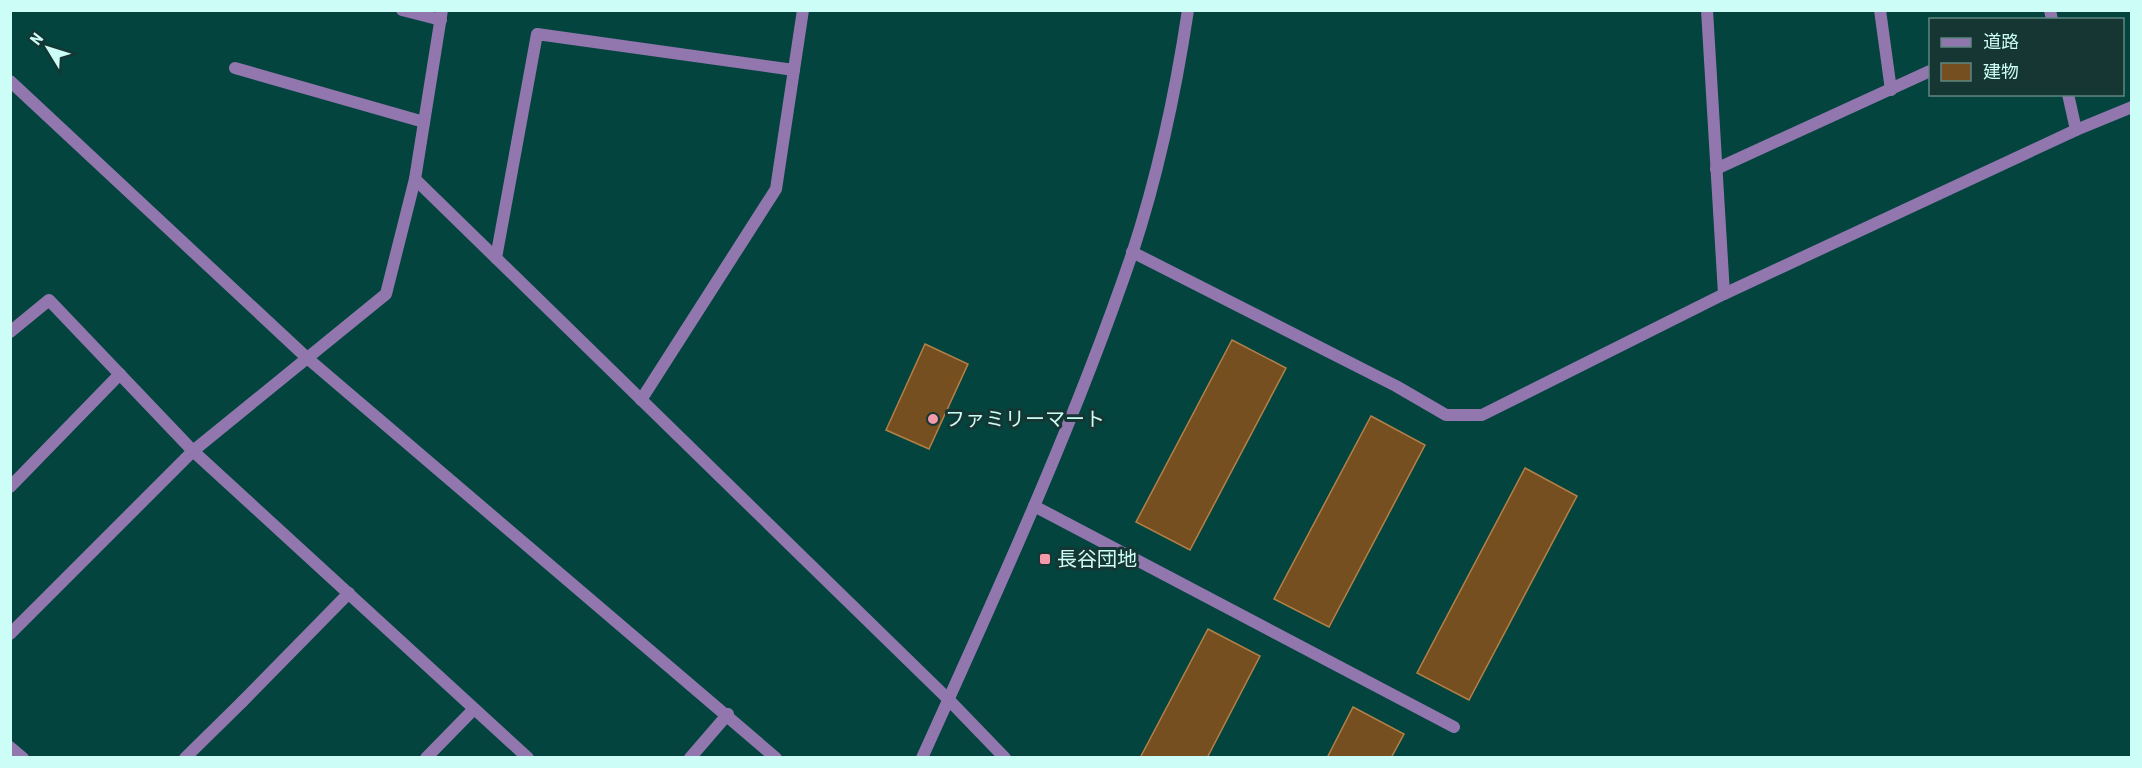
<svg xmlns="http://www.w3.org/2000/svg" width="2142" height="768" viewBox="0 0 2142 768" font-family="'Roboto Condensed','Noto Sans JP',sans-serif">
<rect width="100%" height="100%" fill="#04443f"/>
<g fill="#764f21" stroke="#b48047" stroke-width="1.5">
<path d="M1232 340 1286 368 1190 550 1136 522Z"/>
<path d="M925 344 968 364 929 449 886 430Z"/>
<path d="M1371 416 1425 445 1329 627 1274 599Z"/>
<path d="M1525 468 1577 496 1469 700 1417 673Z"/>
<path d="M1208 629 1260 656 1207 758H1140Z"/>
<path d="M1353 707 1404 734 1391 758H1327Z"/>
</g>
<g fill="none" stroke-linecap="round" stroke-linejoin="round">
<g stroke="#9277ae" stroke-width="12">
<path d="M1034 506 1454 727"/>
<path d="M242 702 349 593"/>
<path d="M426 758 474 709"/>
</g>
<g stroke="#9277ae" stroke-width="12">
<path d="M402 10 441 20"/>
<path d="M1707 10 1724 294"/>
<path d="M1880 10 1891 90"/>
<path d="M2050 10 2052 20"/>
<path d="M235 68 424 122"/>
<path d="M10 81 306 357 776 758"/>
<path d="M2068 94 2076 130"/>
<path d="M1716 169 1930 71"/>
<path d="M415 179 948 699 1005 758"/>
<path d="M1132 252 1396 386 1446 415H1482L1724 294 2076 130 2132 107"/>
<path d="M496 258 537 34 794 70"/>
<path d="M10 332 49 300 193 451 528 758"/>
<path d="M641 400 776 189 803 10"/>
<path d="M10 487 120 374"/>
<path d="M10 634 193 451 386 294 415 179 442 10"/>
<path d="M10 747 23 758"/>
<path d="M185 758 242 702"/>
<path d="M690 758 728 714"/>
</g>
<path stroke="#9277ae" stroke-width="12" d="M922 758C997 592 1073 427 1132 254 1157 178 1176 90 1188 10"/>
</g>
<g fill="#f39aab" stroke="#153633" stroke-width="2">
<circle cx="933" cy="419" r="6"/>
<rect x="1039" y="553" width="12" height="12" rx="3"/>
</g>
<g text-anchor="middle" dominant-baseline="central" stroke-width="6" stroke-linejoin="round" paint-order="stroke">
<g font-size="20" fill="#cdfdf7" stroke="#153633" text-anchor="start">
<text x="945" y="419">ファミリーマート</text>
<text x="1057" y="559">長谷団地</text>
</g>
</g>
<rect width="2142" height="768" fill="none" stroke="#cdfdf7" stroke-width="24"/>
<rect x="1929" y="18" width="195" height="78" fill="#153633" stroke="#5f8681" stroke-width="1.5"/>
<rect x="1941" y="38" width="30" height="9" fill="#9277ae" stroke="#5f8681" stroke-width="1.5"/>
<text x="1983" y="48" font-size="18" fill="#cdfdf7">道路</text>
<rect x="1941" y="63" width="30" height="18" fill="#764f21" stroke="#5f8681" stroke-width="1.5"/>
<text x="1983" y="78" font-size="18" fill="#cdfdf7">建物</text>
<g transform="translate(48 48) rotate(308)" stroke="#153633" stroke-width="4.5" paint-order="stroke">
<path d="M0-4.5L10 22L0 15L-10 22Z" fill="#cdfdf7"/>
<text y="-9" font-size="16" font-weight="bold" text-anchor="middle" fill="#cdfdf7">N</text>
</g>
</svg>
